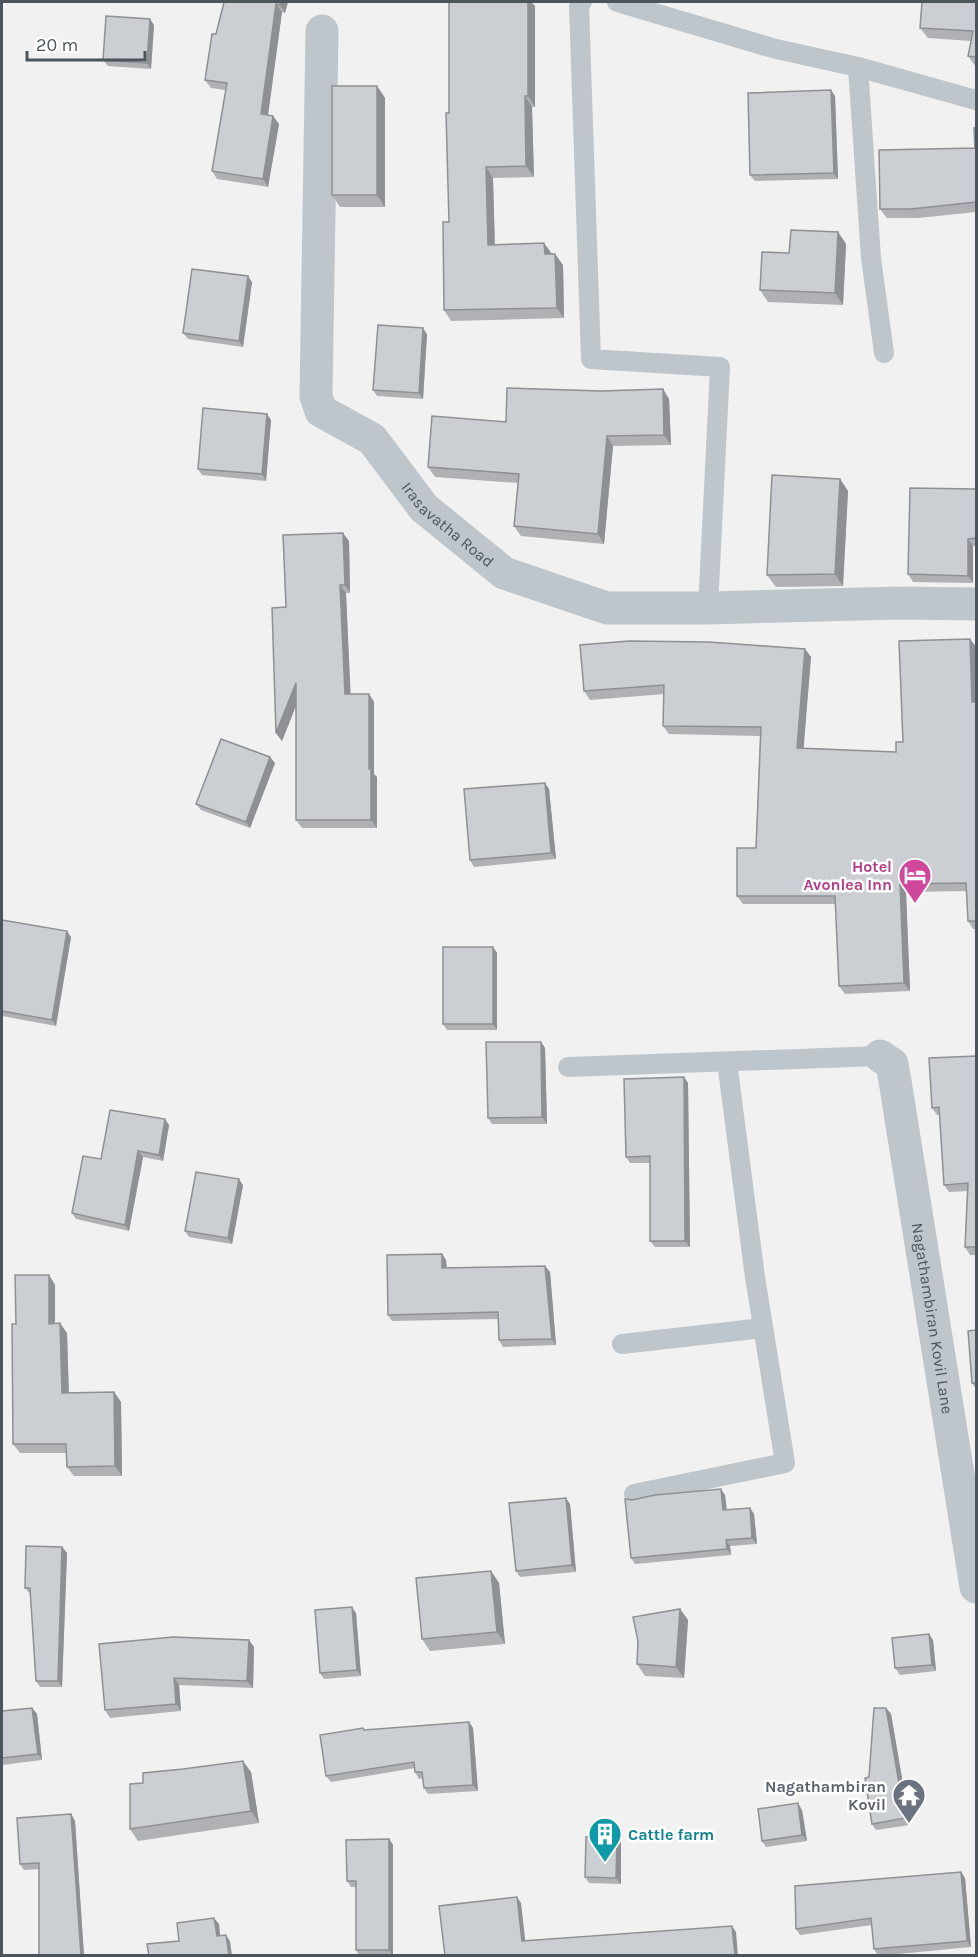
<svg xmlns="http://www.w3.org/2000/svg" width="978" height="1957" viewBox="0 0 978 1957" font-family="Karla,sans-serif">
<rect width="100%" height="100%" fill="#f2f1f1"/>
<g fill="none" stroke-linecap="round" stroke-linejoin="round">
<g stroke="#bec6cb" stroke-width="20">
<path d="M582 2 579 6 591 359 720 367 708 608"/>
<path d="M617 2 776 49 858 67 976 100"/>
<path d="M858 67 871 258 884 353"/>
<path d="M568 1067 880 1056"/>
<path d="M622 1344 763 1328"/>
<path d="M634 1494 785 1463 755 1277 727 1062"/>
</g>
<g stroke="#bec6cb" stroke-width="33">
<path id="s1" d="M322 31 316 396 321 411 372 439 424 508 504 573 607 608H708L899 603 976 604"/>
<path id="s2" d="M880 1056 892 1064 895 1081 976 1587"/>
</g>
</g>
<g fill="#afb1b5">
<path d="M224 2H288L285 13 282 12 268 115 273 116 279 124 268 187 217 179 212 171 226 90 211 88 205 80Z"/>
<path d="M449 2H531L535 6V107H532L534 177 493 178 495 245 555 254 563 265 564 318 451 321 444 310 449 222Z"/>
<path d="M976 2V67L968 56 971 41 928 38 920 28Z"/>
<path d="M154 25 151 69 108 66 103 60Z"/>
<path d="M377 86 385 98V207H340L332 195Z"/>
<path d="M835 96 838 179 755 181 750 175Z"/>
<path d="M976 127V212L918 218H887L880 209 975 148Z"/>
<path d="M838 232 846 244 843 305 768 302 760 290 789 253Z"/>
<path d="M252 282 243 347 188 339 183 333Z"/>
<path d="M427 334 423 399 377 396 373 390Z"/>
<path d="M663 389 669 399 671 445 613 446 604 544 521 536 514 526 518 483 435 477 428 467 506 422 601 391Z"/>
<path d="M271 420 266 481 202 475 198 469Z"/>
<path d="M840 479 848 491 843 586 776 587 767 575Z"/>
<path d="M976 489V546H973V583L913 582 908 574Z"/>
<path d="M349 541 350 593H346L350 694H369L374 702V774L377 777V828H302L296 820V705L282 741 276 733Z"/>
<path d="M970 639 976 647V929H973L968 921 966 891 906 892 910 991 845 994 839 986 836 904H743L737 896 756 848 760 736 669 734 663 726 664 694 590 700 584 691 805 649 811 657 803 748 896 752Z"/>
<path d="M275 763 250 828 201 810 196 804Z"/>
<path d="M545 783 549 789 556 859 474 867 470 860Z"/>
<path d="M2 920 71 937 56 1026 2 1016Z"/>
<path d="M493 947 497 953V1030H447L443 1024Z"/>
<path d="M541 1042 545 1048 547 1124H492L488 1118Z"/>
<path d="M976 1056V1255H970L965 1247 967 1191 949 1192 944 1185 940 1115H937L932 1108Z"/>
<path d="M684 1077 688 1083 690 1247H655L650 1241V1163H630L626 1157Z"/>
<path d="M169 1125 163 1161 143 1157 129 1231 76 1219 72 1213 101 1159Z"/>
<path d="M243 1185 232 1244 189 1237 185 1231Z"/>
<path d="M442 1254 446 1260 447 1268 545 1266 550 1272 556 1345 503 1347 499 1340 498 1319 392 1321 388 1315Z"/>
<path d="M49 1275 55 1285V1323L67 1333 69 1393 114 1392 121 1402 122 1476H74L67 1467V1453H20L13 1444Z"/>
<path d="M976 1330V1389L972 1383Z"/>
<path d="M725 1495 727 1510 750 1508 754 1514 757 1544 730 1546 731 1555 635 1564 631 1558 632 1500Z"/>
<path d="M570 1504 576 1572 520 1577 516 1571Z"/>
<path d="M62 1547 67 1553 62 1687H40L36 1681 30 1594 25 1588Z"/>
<path d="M491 1571 499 1583 505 1644 430 1651 422 1639Z"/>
<path d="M680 1609 688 1620 684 1678 645 1676 637 1664Z"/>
<path d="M356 1613 361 1676 324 1679 320 1673Z"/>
<path d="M933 1640 936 1671 900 1675 895 1668Z"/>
<path d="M99 1644 254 1647 253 1688 179 1685 181 1711 110 1718 105 1710Z"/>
<path d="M32 1708 37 1714 42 1760 2 1765V1711Z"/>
<path d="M886 1708 891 1714 910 1825 876 1830 872 1824 869 1777Z"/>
<path d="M469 1722 473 1728 478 1791 428 1794 424 1788 423 1778 419 1779 415 1772V1768L331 1782 326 1776 365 1730Z"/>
<path d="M251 1772 259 1823 138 1841 130 1829 143 1783Z"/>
<path d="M802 1810 807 1841 766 1847 762 1841Z"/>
<path d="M71 1814 75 1821 84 1956H39V1869L24 1870 20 1864Z"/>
<path d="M617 1837 621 1843V1884L589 1883 585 1877Z"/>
<path d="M389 1839 393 1845V1956H360L356 1950V1887H351L347 1881Z"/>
<path d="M961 1872 965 1878 971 1947 878 1956 874 1949 872 1925 800 1935 796 1929Z"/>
</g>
<g fill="#8e9093">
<path d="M280 2H288L285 13 280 5Z"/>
<path d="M528 2H531L535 6V107L528 96Z"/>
<path d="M276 4 282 12 267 122 261 114Z"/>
<path d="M150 19 154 25 151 69 147 63Z"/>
<path d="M377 86 385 98V207L377 195Z"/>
<path d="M831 90 835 96 838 179 834 173Z"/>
<path d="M525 96 532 107 534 177 526 166Z"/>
<path d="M273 116 279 124 268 187 263 179Z"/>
<path d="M486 167 493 178 495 255 488 245Z"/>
<path d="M838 232 846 244 843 305 835 293Z"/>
<path d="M544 243 552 254V265L545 254Z"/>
<path d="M555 254 563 265 564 318 557 308Z"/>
<path d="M248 276 252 282 243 347 239 341Z"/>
<path d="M423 328 427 334 423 399 419 393Z"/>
<path d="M663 389 669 399 671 445 664 435Z"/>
<path d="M267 414 271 420 266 481 262 474Z"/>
<path d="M607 436 613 446 604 544 598 534Z"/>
<path d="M840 479 848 491 843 586 835 574Z"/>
<path d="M343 533 349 541 350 593 345 585Z"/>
<path d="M968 539 973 546V583L968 576Z"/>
<path d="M340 585 346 593 351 702 345 694Z"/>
<path d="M970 639 976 647V708L972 702Z"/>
<path d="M805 649 811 657 803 756 797 748Z"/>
<path d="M296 683 302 691 282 741 276 733Z"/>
<path d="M369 694 374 702V774L377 777V828L371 820 369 769Z"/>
<path d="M270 757 275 763 250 828 246 822Z"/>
<path d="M545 783 549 789 556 859 551 853Z"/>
<path d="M900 884 906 892 910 991 904 983Z"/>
<path d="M67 931 71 937 56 1026 52 1020Z"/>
<path d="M493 947 497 953V1030L493 1024Z"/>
<path d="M541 1042 545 1048 547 1124 542 1117Z"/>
<path d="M684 1077 688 1083 690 1247 685 1241Z"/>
<path d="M165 1119 169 1125 163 1161 159 1155Z"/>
<path d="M138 1151 143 1157 129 1231 125 1225Z"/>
<path d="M239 1179 243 1185 232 1244 228 1238Z"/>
<path d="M442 1254 446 1260 447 1274 442 1268Z"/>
<path d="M545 1266 550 1272 556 1345 552 1339Z"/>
<path d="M49 1275 55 1285V1333L49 1324Z"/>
<path d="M60 1323 67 1333 69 1403 62 1393Z"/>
<path d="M114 1392 121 1402 122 1476 115 1466Z"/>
<path d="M721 1489 725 1495 727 1516 723 1510Z"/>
<path d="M566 1498 570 1504 576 1572 572 1565Z"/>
<path d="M750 1508 754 1514 757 1544 752 1538Z"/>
<path d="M726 1540 730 1546 731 1555 727 1549Z"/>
<path d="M62 1547 67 1553 62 1687 58 1681Z"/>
<path d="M491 1571 499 1583 505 1644 497 1632Z"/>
<path d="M352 1607 356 1613 361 1676 357 1670Z"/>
<path d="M680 1609 688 1620 684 1678 676 1667Z"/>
<path d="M929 1634 933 1640 936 1671 932 1665Z"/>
<path d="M249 1640 254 1647 253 1688 247 1681Z"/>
<path d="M174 1678 179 1685 181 1711 176 1704Z"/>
<path d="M32 1708 37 1714 42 1760 38 1754Z"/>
<path d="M886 1708 891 1714 910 1825 905 1818Z"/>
<path d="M469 1722 473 1728 478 1791 473 1785Z"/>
<path d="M243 1761 251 1772 259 1823 251 1811Z"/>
<path d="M798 1803 802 1810 807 1841 802 1835Z"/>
<path d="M71 1814 75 1821 84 1956 81 1955Z"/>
<path d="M617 1837 621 1843V1884L616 1878Z"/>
<path d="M389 1839 393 1845V1956L389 1950Z"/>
<path d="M961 1872 965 1878 971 1947 967 1941Z"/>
<path d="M517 1897 521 1903 526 1947 522 1941Z"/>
<path d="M214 1918 219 1924 221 1943 217 1936Z"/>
<path d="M732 1926 736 1932 738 1956H735Z"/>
<path d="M226 1935 230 1941 232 1956H229Z"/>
</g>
<g fill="#cbced2" stroke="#8e9093" stroke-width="1.5">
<path d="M224 2H280V5L276 4 261 114 273 116 263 179 212 171 227 83 205 80 212 34H216Z"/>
<path d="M449 2H528V96H525L526 166 486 167 488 245 544 243 545 254H555L557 308 444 310 443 222H449L446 113H449Z"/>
<path d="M922 2H976V57L968 56 973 31 920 28Z"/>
<path d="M106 16 150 19 147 63 103 60Z"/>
<rect x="332" y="86" width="45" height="109"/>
<path d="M831 90 834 173 750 175 748 93Z"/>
<path d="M976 127V202L911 209H880L879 150 975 148 974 128Z"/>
<path d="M791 230 838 232 835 293 760 290 762 252 789 253Z"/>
<path d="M192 269 248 276 239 341 183 333Z"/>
<path d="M378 325 423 328 419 393 373 390Z"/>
<path d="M507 388 601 391 663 389 664 435 607 436 598 534 514 526 519 474 428 467 432 416 506 422Z"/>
<path d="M203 408 267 414 262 474 198 469Z"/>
<path d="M772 475 840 479 835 574 767 575Z"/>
<path d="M910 488 976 489V538L968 539V576L908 574Z"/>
<path d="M343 533 345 585H340L345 694H369V769H371V820H296V683L276 733 272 608 286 607 283 535Z"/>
<path d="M970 639 972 702H976V921H968L966 883 900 884 904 983 839 986 835 896H737V848H756L761 727 663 726 664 685 584 691 580 645 629 641 709 642 805 649 797 748 896 752V742H903L899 641Z"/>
<path d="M221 739 270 757 246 822 196 804Z"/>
<path d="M545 783 551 853 470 860 464 789Z"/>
<path d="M2 920 67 931 52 1020 2 1011Z"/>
<rect x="443" y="947" width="50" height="77"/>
<path d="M486 1042H541L542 1117 488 1118Z"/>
<path d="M976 1056V1247H965L968 1183 944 1185 939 1107 932 1108 929 1058Z"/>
<path d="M684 1077 685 1241H650V1156L626 1157 624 1079Z"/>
<path d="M110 1110 165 1119 159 1155 138 1151 125 1225 72 1213 83 1156 101 1159Z"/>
<path d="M196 1172 239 1179 228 1238 185 1231Z"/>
<path d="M442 1254V1268L545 1266 552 1339 499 1340 498 1312 388 1315 387 1255Z"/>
<path d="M15 1275H49V1324L60 1323 62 1393 114 1392 115 1466 67 1467 66 1444H13L12 1324H16Z"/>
<path d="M976 1330V1383H972L968 1331Z"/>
<path d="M721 1489 723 1510 750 1508 752 1538 726 1540 727 1549 631 1558 625 1499 632 1500 655 1495Z"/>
<path d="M566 1498 572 1565 516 1571 509 1503Z"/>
<path d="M26 1546 62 1547 58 1681H36L30 1588H25Z"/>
<path d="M491 1571 497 1632 422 1639 416 1578Z"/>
<path d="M352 1607 357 1670 320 1673 315 1610Z"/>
<path d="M680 1609 676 1667 637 1664 638 1641 633 1617Z"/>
<path d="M929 1634 932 1665 895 1668 892 1638Z"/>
<path d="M173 1637 249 1640 247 1681 174 1678 176 1704 105 1710 99 1644Z"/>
<path d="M32 1708 38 1754 2 1758V1711Z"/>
<path d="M874 1708H886L905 1818 872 1824 865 1778 869 1777Z"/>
<path d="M469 1722 473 1785 424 1788 422 1772H415L414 1762 326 1776 320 1735 363 1728 364 1730Z"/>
<path d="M243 1761 251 1811 130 1829V1784L143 1783V1773L183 1769Z"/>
<path d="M798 1803 802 1835 762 1841 758 1809Z"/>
<path d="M71 1814 81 1955H39V1863L20 1864 17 1818Z"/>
<path d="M586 1837H617L616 1878 585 1877Z"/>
<path d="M389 1839V1950H356V1881H347L346 1840Z"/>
<path d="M961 1872 967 1941 874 1949 871 1918 796 1929 795 1886Z"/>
<path d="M517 1897 522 1941 732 1926 735 1956H445L439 1906Z"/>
<path d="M214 1918 217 1936 226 1935 229 1956H149L147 1944 179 1941 177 1923Z"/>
</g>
<defs>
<symbol id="hotel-pin" viewBox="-11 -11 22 30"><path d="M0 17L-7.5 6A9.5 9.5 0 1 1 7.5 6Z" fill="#d1479c" stroke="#fff"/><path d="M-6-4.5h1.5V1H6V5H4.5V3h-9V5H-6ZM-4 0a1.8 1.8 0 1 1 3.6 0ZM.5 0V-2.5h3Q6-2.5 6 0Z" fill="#fff"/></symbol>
<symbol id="temple-pin" viewBox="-11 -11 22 30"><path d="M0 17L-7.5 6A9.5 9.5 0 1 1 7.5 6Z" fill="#6b7280" stroke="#fff"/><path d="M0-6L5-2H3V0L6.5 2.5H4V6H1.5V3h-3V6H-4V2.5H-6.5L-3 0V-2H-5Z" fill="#fff"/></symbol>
<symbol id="building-pin" viewBox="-11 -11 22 30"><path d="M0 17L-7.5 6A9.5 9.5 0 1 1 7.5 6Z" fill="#0f9aa8" stroke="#fff"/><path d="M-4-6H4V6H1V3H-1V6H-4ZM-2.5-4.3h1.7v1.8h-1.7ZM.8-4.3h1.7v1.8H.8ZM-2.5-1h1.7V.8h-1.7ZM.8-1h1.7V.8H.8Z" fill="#fff"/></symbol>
</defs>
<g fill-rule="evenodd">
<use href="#hotel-pin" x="896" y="856" width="38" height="52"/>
<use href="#temple-pin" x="890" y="1776" width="38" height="52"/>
<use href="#building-pin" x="586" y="1815" width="38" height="52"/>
</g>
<g text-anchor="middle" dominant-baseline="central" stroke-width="5" stroke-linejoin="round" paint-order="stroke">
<g font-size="16" fill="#4b555b" stroke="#fff">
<text stroke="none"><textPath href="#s1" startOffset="554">Irasavatha Road</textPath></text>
<text stroke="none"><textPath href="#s2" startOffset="272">Nagathambiran Kovil Lane</textPath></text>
</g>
<g font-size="16" font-weight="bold" fill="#b23c85" stroke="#fff" text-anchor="end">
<text x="892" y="866">Hotel<tspan x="892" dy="18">Avonlea Inn</tspan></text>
</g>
<g font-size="16" font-weight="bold" fill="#5b616d" stroke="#fff" text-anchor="end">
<text x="886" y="1786">Nagathambiran<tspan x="886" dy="18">Kovil</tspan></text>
</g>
<g font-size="16" font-weight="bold" fill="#0d838f" stroke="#fff" text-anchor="start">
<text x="628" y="1834">Cattle farm</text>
</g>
</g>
<rect width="978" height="1957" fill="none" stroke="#4b555b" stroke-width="6"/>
<path d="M27 51v9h118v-9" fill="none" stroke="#4b555b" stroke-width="3"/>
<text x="36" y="51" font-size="18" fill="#4b555b" stroke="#ffffff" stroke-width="4.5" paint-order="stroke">20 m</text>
</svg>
